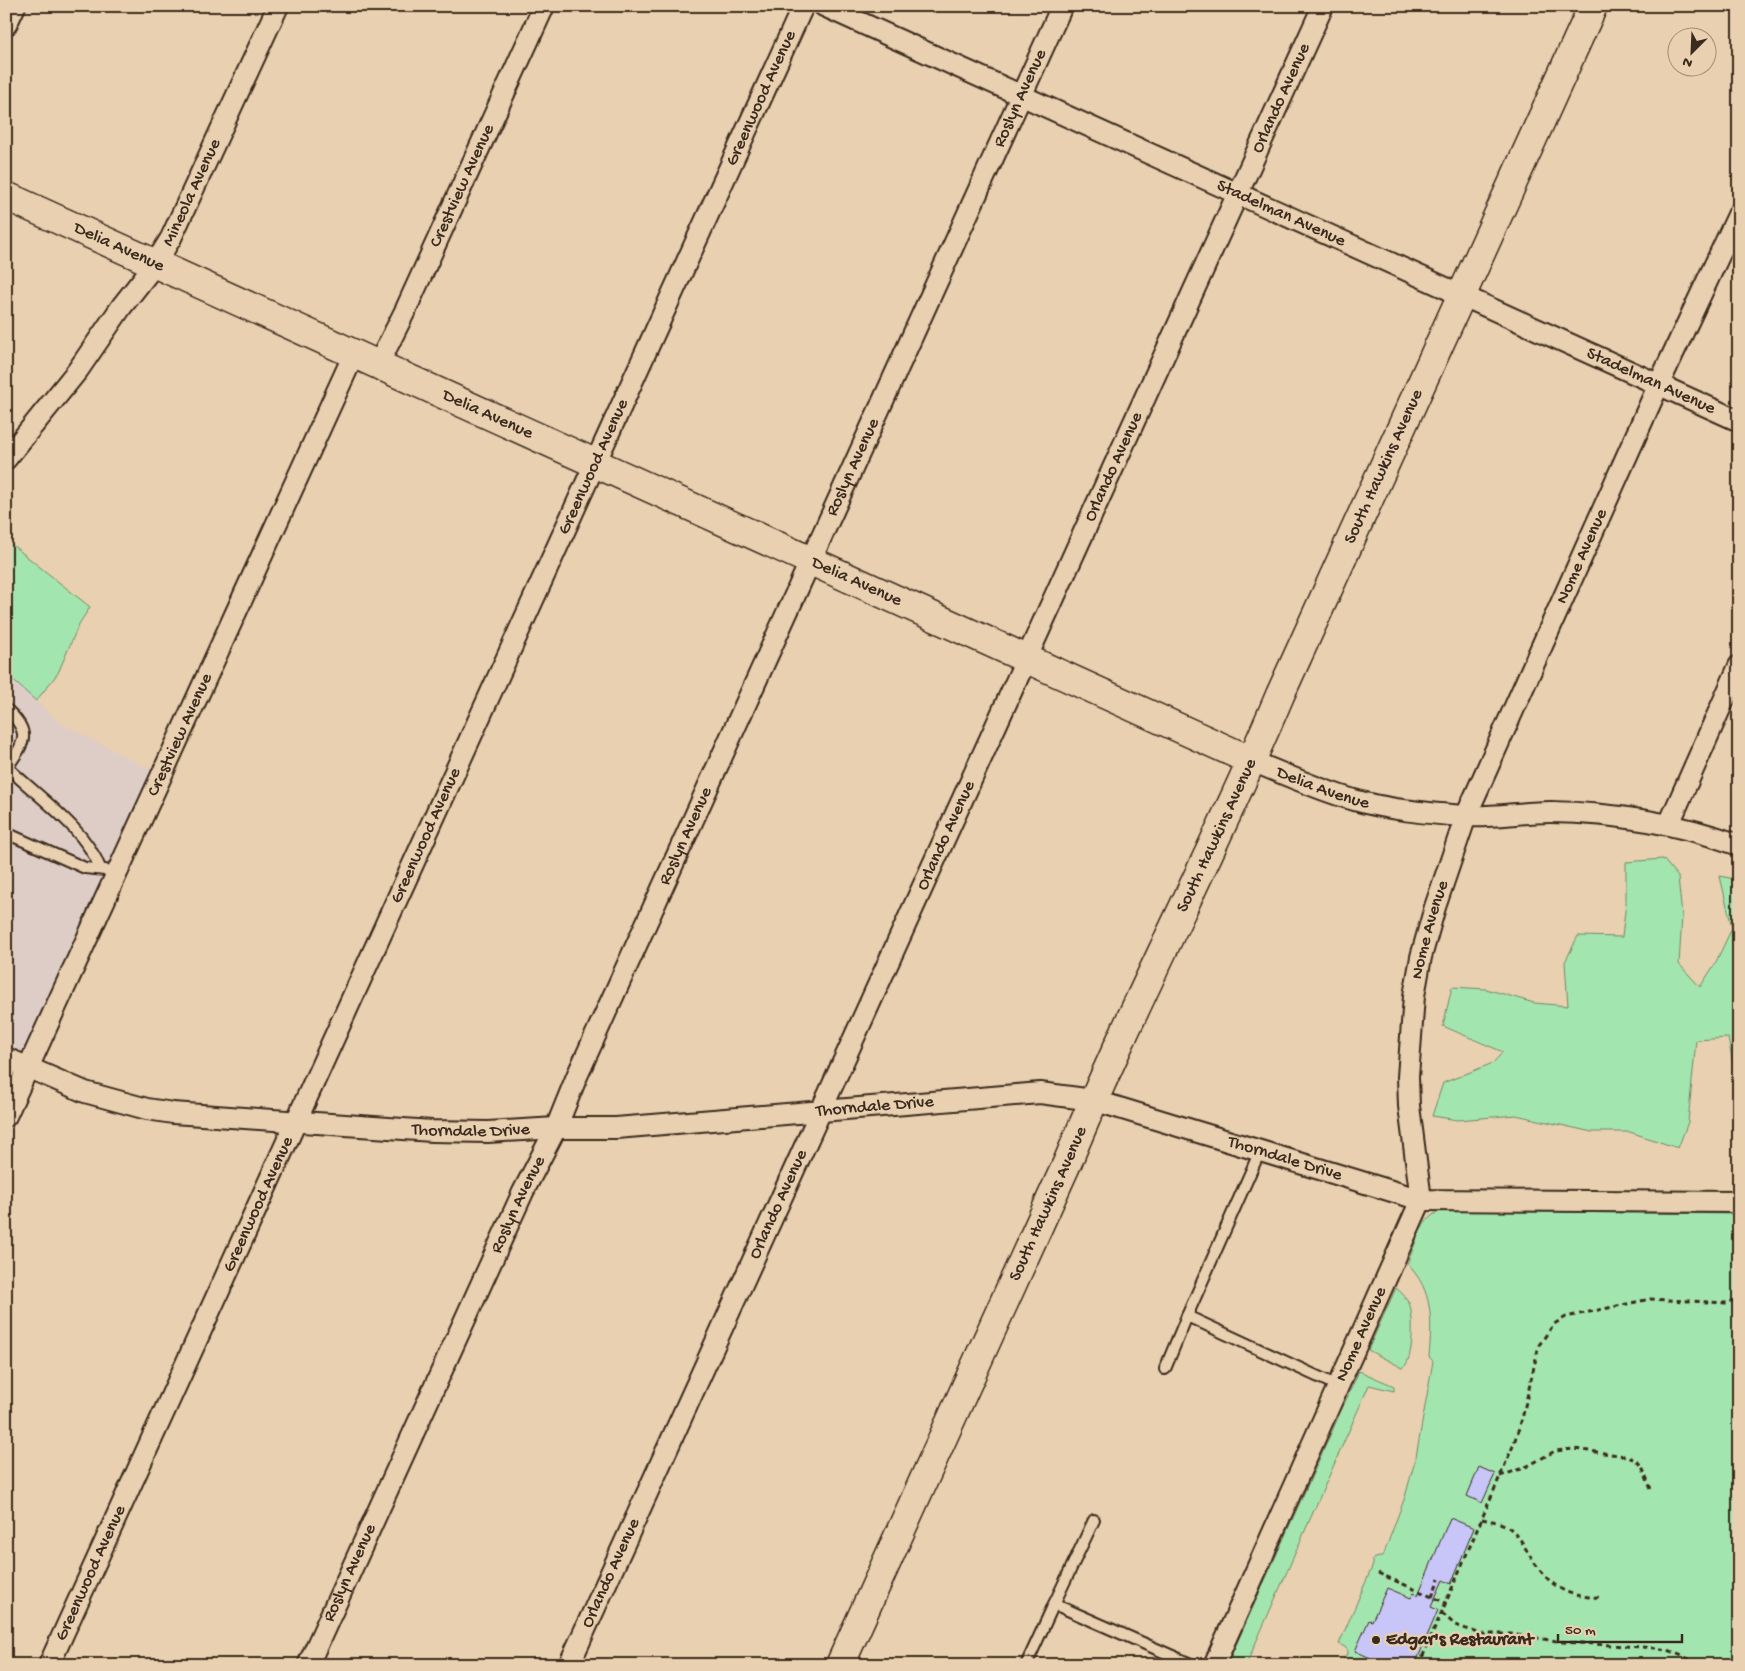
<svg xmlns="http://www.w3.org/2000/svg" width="1745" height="1671" viewBox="0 0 1745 1671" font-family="'Gochi Hand',sans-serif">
<rect width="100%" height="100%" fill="#e8d0b0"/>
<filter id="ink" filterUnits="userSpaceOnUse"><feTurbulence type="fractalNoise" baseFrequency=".02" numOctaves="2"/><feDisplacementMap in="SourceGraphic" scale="10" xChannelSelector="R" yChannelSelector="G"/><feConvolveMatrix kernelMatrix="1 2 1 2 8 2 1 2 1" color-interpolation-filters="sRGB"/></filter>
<g filter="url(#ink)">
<path fill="#decdc6" d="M6 674 62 724 157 773 25 1051 15 1055 6 1051Z"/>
<g fill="#a3e5af" stroke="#6f8866">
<path d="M6 540 90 607 79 624 58 673 36 701 6 674Z"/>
<path d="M1663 859 1678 877 1682 916 1679 964 1700 987 1715 964 1732 928 1720 876 1739 880V1096L1728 1038 1696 1040 1688 1122 1678 1148 1630 1132H1592L1516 1115 1458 1120 1432 1116 1443 1083 1493 1063 1503 1052 1443 1026 1452 987 1486 989 1534 1003 1568 1006 1565 962 1578 936 1622 937 1626 903V862Z"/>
<path d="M1444 1211 1739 1214V1665H1342L1348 1651 1345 1647 1339 1644 1373 1565V1559L1383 1556 1405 1497 1416 1457 1433 1361 1429 1357C1432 1322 1434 1290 1407 1264 1415 1247 1422 1212 1444 1211Z"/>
<path d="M1396 1288C1401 1292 1406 1297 1409 1303 1414 1315 1414 1360 1403 1368L1368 1350Z"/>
<path d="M1359 1371 1394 1386V1391L1369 1385 1246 1665H1227Z"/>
</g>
<g fill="#c8c5f8" stroke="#3b2a1e">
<path d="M1479 1467 1495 1474 1482 1503 1467 1496Z"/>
<path d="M1450 1518 1474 1528 1451 1584 1443 1580 1431 1607 1438 1610 1415 1665H1386L1355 1651 1369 1620 1372 1621 1387 1588 1411 1598 1414 1593 1418 1595Z"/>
</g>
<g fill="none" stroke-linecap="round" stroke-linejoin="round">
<defs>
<g id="lane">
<path d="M6 709C34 734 23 744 6 769"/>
<path d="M6 766C37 796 85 828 100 868"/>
<path d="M6 833 85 868 105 870"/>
<path d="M1260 1151 1187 1316 1338 1386"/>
<path d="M1165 1369 1187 1316"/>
<path d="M1054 1604 1094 1520"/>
<path d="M1026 1665 1054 1604 1193 1665"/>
</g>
<g id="street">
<path id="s1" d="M824 6 1739 421"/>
<path d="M6 25 15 6"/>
<path id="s2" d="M378 365 406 309 544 6"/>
<path id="s3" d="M6 459 78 370 122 306 155 264 171 238 278 6"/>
<path id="s4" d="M1252 761C1286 775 1319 790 1354 800 1389 810 1427 813 1463 816 1492 818 1521 812 1550 812 1615 813 1678 823 1739 845"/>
<path d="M1669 824 1739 666"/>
<path id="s5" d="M6 1058 85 1092 147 1109 173 1113 432 1131 488 1132 556 1128H616L1040 1093 1093 1100 1421 1200 1739 1202"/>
<path id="s6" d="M6 1116 354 354"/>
<path id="s7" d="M49 1665 803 6"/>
<path id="s8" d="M308 1665 523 1192 556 1128 577 1076 1062 6"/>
<path id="s9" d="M569 1665 1323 6"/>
<path id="s10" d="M1214 1665 1421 1200 1409 1106 1408 1077 1414 996 1421 957 1435 907 1466 816 1658 386 1739 213"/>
</g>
<g id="secondary">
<path id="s11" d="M6 196 1252 761"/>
<path id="s12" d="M840 1665 1068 1161C1133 1003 1214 852 1280 695L1593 6"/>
</g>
</defs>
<use href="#lane" stroke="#3b2a1e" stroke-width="14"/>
<use href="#street" stroke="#3b2a1e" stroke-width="24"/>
<use href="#secondary" stroke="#3b2a1e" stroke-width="31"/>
<g stroke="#3b2a1e" stroke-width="3" stroke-dasharray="5 4" stroke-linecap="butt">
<path d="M1500 1476 1524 1468 1555 1451 1574 1449 1626 1456 1635 1460 1642 1466 1652 1492"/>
<path d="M1482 1519C1491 1521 1501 1522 1508 1527 1517 1533 1522 1542 1527 1551 1546 1582 1563 1599 1601 1597"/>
<path d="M1378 1573 1446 1603"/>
<path d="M1432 1597 1439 1578"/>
<path d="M1442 1613 1455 1625 1481 1634H1511L1563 1642 1656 1648 1671 1651 1702 1665"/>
<path d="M1419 1665 1513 1446 1522 1419 1539 1345 1554 1324 1566 1317 1650 1299 1727 1303 1739 1299"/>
</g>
<use href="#lane" stroke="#e8d0b0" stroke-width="10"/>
<use href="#street" stroke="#e8d0b0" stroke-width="20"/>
<use href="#secondary" stroke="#e8d0b0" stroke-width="28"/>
</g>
</g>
<circle fill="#3b2a1e" stroke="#e8d0b0" stroke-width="2" cx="1376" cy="1640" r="5"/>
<g text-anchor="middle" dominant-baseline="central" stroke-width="4.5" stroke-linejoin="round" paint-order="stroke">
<g font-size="18" fill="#3b2a1e" stroke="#e8d0b0">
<text stroke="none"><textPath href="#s7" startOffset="1721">Greenwood Avenue</textPath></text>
<text stroke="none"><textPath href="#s8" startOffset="1721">Roslyn Avenue</textPath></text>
<text stroke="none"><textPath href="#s9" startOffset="1721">Orlando Avenue</textPath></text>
<text stroke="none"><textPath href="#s2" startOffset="198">Crestview Avenue</textPath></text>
<text stroke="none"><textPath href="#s3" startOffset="326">Mineola Avenue</textPath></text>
<text stroke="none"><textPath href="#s1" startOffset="502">Stadelman Avenue</textPath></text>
<text stroke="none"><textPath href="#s11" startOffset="124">Delia Avenue</textPath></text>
<text stroke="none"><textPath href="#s1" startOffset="908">Stadelman Avenue</textPath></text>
<text stroke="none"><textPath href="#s11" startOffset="529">Delia Avenue</textPath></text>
<text stroke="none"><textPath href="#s7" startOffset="1316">Greenwood Avenue</textPath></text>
<text stroke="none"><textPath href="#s8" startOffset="1316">Roslyn Avenue</textPath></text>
<text stroke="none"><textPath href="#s9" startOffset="1316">Orlando Avenue</textPath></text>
<text stroke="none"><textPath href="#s12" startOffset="1316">South Hawkins Avenue</textPath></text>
<text stroke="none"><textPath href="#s10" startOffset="1186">Nome Avenue</textPath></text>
<text stroke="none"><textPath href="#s11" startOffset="934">Delia Avenue</textPath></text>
<text stroke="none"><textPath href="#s6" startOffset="419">Crestview Avenue</textPath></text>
<text stroke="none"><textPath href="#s4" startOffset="76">Delia Avenue</textPath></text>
<text stroke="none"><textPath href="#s7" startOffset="911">Greenwood Avenue</textPath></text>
<text stroke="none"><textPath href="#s8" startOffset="911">Roslyn Avenue</textPath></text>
<text stroke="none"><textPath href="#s9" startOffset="911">Orlando Avenue</textPath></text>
<text stroke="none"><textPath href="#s12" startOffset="911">South Hawkins Avenue</textPath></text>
<text stroke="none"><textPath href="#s10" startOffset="782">Nome Avenue</textPath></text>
<text stroke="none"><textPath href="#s5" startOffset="880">Thorndale Drive</textPath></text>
<text stroke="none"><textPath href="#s5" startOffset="475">Thorndale Drive</textPath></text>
<text stroke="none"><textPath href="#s5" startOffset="1300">Thorndale Drive</textPath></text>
<text stroke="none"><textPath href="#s9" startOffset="506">Orlando Avenue</textPath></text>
<text stroke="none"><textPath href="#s12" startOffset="506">South Hawkins Avenue</textPath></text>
<text stroke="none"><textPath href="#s7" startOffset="506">Greenwood Avenue</textPath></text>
<text stroke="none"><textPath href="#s8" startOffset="506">Roslyn Avenue</textPath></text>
<text stroke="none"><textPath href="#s10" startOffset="362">Nome Avenue</textPath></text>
<text stroke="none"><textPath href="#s7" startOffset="101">Greenwood Avenue</textPath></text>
<text stroke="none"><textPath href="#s8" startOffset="101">Roslyn Avenue</textPath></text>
<text stroke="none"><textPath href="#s9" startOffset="101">Orlando Avenue</textPath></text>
</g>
<g font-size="18" font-weight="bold" fill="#3b2a1e" stroke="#e8d0b0" text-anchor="start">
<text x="1386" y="1640">Edgar's Restaurant</text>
</g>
</g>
<rect width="1745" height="1671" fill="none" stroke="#e8d0b0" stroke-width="25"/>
<rect x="12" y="12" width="1720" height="1646" fill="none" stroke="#3b2a1e" stroke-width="2" filter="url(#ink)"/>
<g transform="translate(1692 52) rotate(204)"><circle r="24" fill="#e8d0b0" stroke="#a38e76"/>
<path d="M0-4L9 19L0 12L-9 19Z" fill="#3b2a1e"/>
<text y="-8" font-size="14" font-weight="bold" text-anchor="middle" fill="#3b2a1e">N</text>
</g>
<path d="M1558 1634v8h124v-8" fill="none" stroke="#3b2a1e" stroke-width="2.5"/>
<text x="1565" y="1634" font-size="15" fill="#3b2a1e" stroke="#e8d0b0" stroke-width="4" paint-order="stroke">50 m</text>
</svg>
